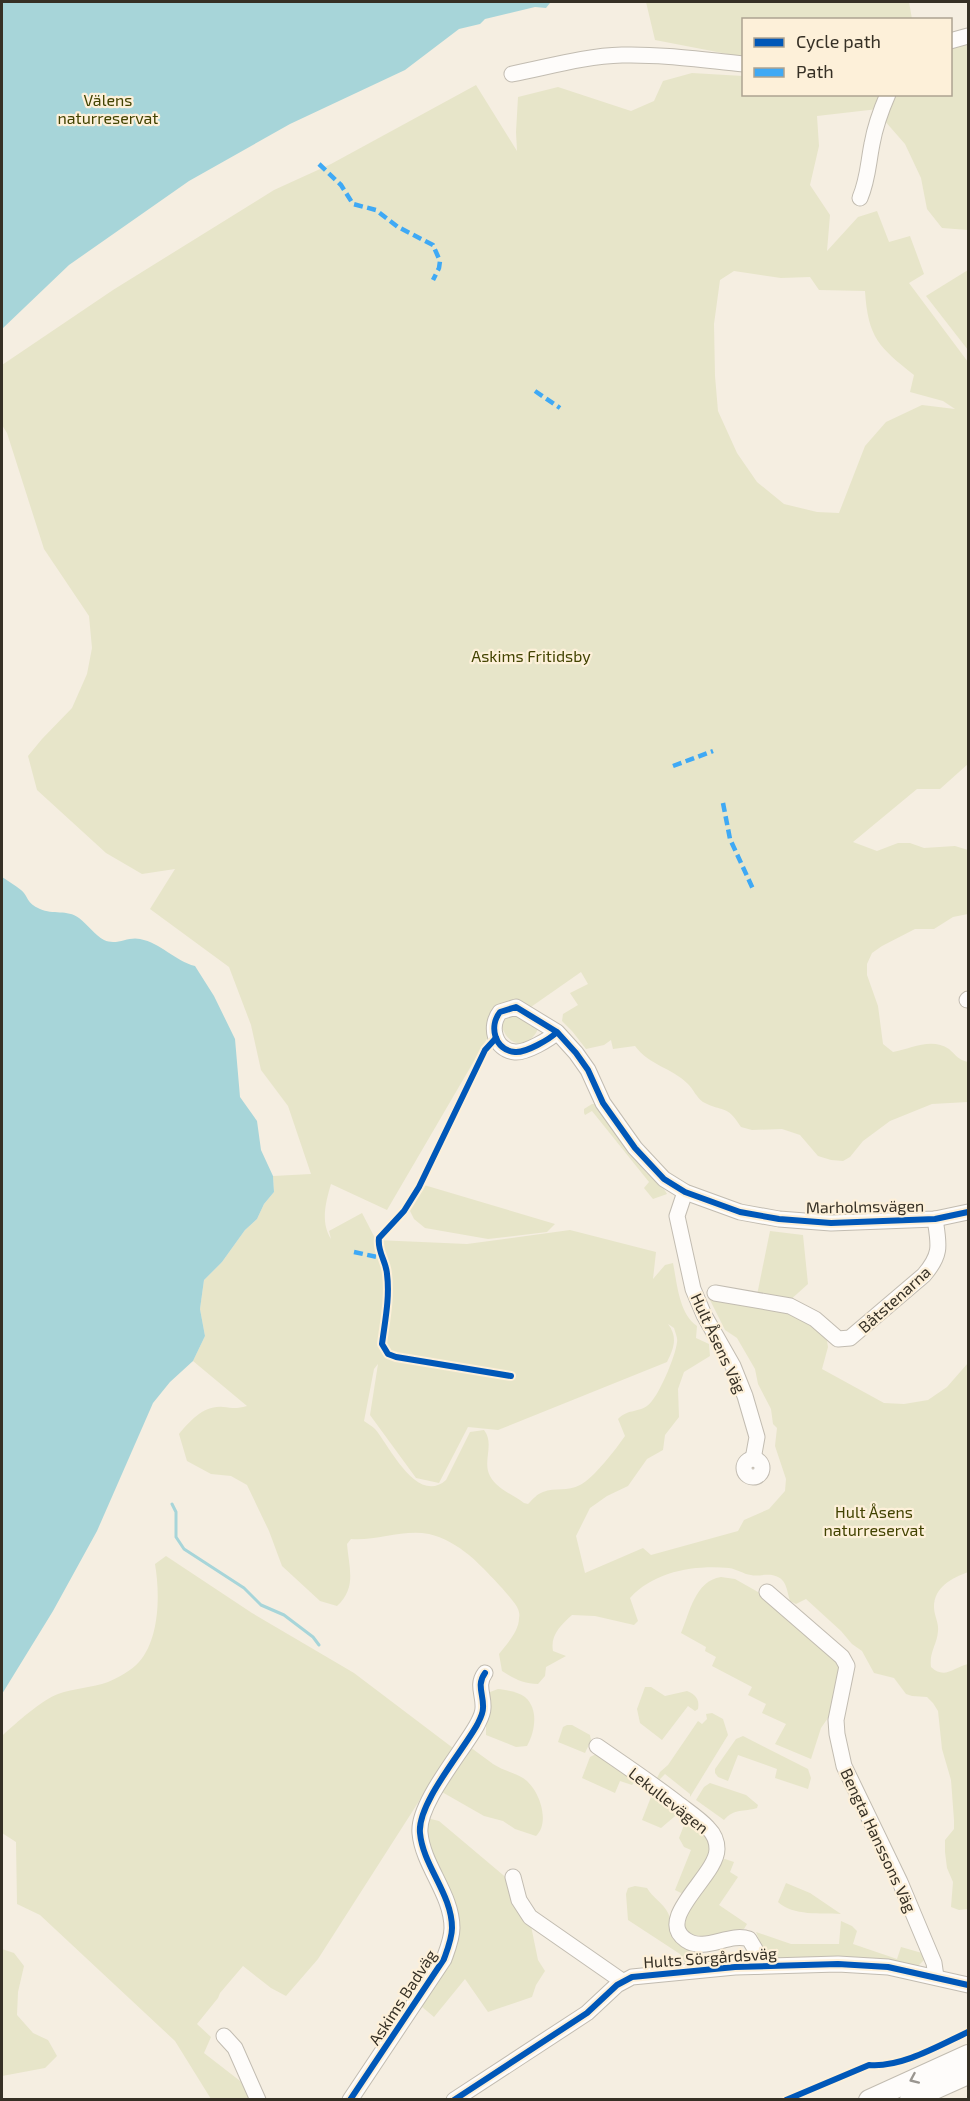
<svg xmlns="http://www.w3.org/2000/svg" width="970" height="2101" viewBox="0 0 970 2101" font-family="'Exo 2',sans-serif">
<rect width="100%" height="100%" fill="#f5eee1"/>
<g fill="#e7e5c9" fill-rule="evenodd">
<path d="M646 2H909L912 19 744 20 743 57 655 40Z"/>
<path d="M968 41V230L942 228 927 209 921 178 905 144 884 120 893 95 950 94 951 45Z"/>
<path d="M692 73 743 76 744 94 883 95 878 109 817 116 819 146 810 185 830 215 827 251 858 217 877 211 889 242 910 236 924 274 909 283 968 362V764L940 789H917L853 842 877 851 898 843H910L924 848 955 846 968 850V914L953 917 934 929H915L882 946 872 953 867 964V975L878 1006 883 1044 893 1052C911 1049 931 1037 949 1049 956 1055 958 1060 968 1062V1102L932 1104 890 1121 863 1141 850 1157 843 1161 831 1160 818 1156 800 1135 782 1129 752 1130 741 1127C726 1103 723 1113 703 1102 697 1098 693 1089 688 1084 671 1067 650 1066 635 1046L613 1049 611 1040 604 1045 586 1049 572 1031 562 1021 563 1014 578 1005 570 993 588 984 581 972 518 1016 538 1029C529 1049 509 1048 502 1027L488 1037 387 1210 331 1184C326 1201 320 1222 331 1239L329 1231 362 1213 376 1240 467 1244 570 1230 656 1252 653 1279 665 1265 673 1263C677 1283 679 1314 697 1326L696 1338 709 1344 710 1356 684 1372 678 1389 679 1417 665 1435 663 1450 647 1459 628 1486 607 1496 590 1508 576 1536 585 1573 643 1548 651 1555 738 1531 744 1520 769 1509 785 1491 786 1479 775 1446 777 1428 773 1424 771 1409 758 1384 755 1369 737 1338 725 1330 709 1298 795 1312 826 1335 828 1347 822 1369 884 1403 904 1404 928 1400 947 1387 968 1363V1572C952 1578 934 1587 934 1607 934 1615 939 1623 938 1631 937 1645 929 1652 931 1667 945 1680 954 1667 968 1664V1909L959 1910 951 1907 953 1882 947 1868 945 1852V1840L954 1829V1820L951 1780 942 1749 938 1711 933 1703 927 1697 912 1696 906 1694 894 1678 874 1673 862 1651 852 1644 841 1631 806 1599 796 1604 790 1601C787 1592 787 1581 778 1577 769 1572 759 1577 751 1575 743 1574 737 1569 729 1568 694 1565 655 1571 630 1598L638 1621 634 1625 595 1616 572 1615C561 1625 550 1635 553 1651L566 1656 546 1667 545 1676 538 1684C524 1684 514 1679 502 1671L499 1654C507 1644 519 1631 519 1618 520 1615 519 1612 518 1609 515 1600 478 1562 469 1555 458 1546 443 1537 429 1534 403 1529 377 1541 351 1539L347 1544C349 1568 357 1588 337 1606L320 1601 282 1566 269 1531 247 1485 231 1476 211 1474 187 1461 179 1434C190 1421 204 1405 223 1407 233 1408 236 1409 247 1406L193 1361 205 1336 200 1309 204 1280 222 1262 245 1230 257 1219 264 1204 274 1192 273 1176 311 1174 288 1106 261 1070 251 1025 229 967 150 909 175 869 142 874 106 853 37 790 28 756 42 739 72 708 87 674 92 648 89 616 44 549 7 433 2 425V365L113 290 274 190 331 164 476 85 517 151 516 132 518 97 558 87 631 111 654 101 663 81ZM734 271 781 278 810 277 819 290 865 291C868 338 879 347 914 375L910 392 943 401 955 409 922 405 886 422 865 446 839 513 817 512 784 504 757 482 737 453 718 411 715 376 714 324 720 280ZM668 1324 674 1328C675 1332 678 1338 677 1342 676 1355 658 1399 647 1406 636 1413 628 1409 618 1419L625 1436C616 1449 594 1478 580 1485 568 1492 555 1487 543 1492 537 1494 533 1499 528 1504L524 1503C513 1495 496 1488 490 1476 482 1461 495 1444 484 1430L470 1432 446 1480C417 1506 389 1445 375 1429 372 1426 367 1423 364 1421L374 1369 378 1364 370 1415 416 1478 439 1483 468 1427 498 1430 667 1362C674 1348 678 1337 668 1324Z"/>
<path d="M968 270V350L926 296Z"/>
<path d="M592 1104H595C610 1126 626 1149 644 1170 650 1178 663 1185 667 1194L653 1199 644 1188 649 1182 592 1111 585 1115 584 1113V1109Z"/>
<path d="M424 1185 555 1224 547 1232 488 1239 425 1228 414 1219 409 1209Z"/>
<path d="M770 1231 803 1235 808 1284 788 1302 757 1295Z"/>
<path d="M166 1556 252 1613 354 1673 453 1748 318 1959 286 1996 271 1988 243 1966 220 1993 218 1998 197 2024 211 2037 204 2053 244 2084 250 2099H211L175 2041 40 1915 17 1904 16 1842 2 1833 3 1735C15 1724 43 1699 58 1694 74 1688 92 1688 108 1682 118 1678 132 1670 139 1662 160 1638 160 1593 155 1564Z"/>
<path d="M721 1577 735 1579 758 1592 840 1664 830 1715 821 1728 811 1759 775 1744 786 1724 762 1713 766 1704 748 1695 752 1687 712 1666 716 1657 705 1651 706 1647 681 1633C690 1612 695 1581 721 1577Z"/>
<path d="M645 1687H651L665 1696 687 1691C695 1694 700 1699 698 1709L695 1711 688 1706 662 1740 640 1723 637 1709Z"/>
<path d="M498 1689C506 1690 518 1692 525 1697 539 1709 535 1732 527 1746L516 1747 486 1735V1712L490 1692Z"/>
<path d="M712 1713 723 1719 728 1735 690 1797V1794L665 1774 659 1780 657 1778 660 1772 668 1765 698 1721 702 1724 707 1719 706 1714Z"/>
<path d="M567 1725H572L590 1735 591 1740 585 1753 558 1742 563 1727Z"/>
<path d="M743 1736 808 1769 811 1778 808 1789 775 1778 777 1769 738 1755 728 1781 718 1777 715 1773V1769L736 1739Z"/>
<path d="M470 1747C477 1752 485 1758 493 1764 502 1770 513 1772 523 1778 539 1788 551 1822 536 1836L515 1829 503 1821 484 1816 442 1792Z"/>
<path d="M596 1754 637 1779 632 1785 620 1781 615 1793 582 1778 590 1757Z"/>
<path d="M710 1783 746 1795 758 1805 757 1808C744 1812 734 1808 724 1820L696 1800 704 1787Z"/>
<path d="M651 1789 681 1811 661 1828 642 1820 651 1797Z"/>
<path d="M427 1818 439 1821 509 1880 531 1926 538 1960 545 1971 536 1985 532 1997 488 2012 465 1979 434 2017 421 2006 452 1955 426 1830Z"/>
<path d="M689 1819 711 1842 710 1861 683 1894 675 1890 691 1850 684 1847 679 1838 686 1820Z"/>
<path d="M725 1859 734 1862 730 1872 738 1877 719 1905 747 1924 744 1929C731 1930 694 1944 686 1929 684 1925 684 1918 683 1914L722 1860Z"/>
<path d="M786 1883 810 1893 841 1914C821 1913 793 1916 778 1902Z"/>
<path d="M635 1886 647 1888C652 1897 664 1904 668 1913 673 1922 671 1935 680 1943 688 1950 698 1949 704 1957V1962L698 1967 688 1968 680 1954 628 1920 626 1894 628 1888Z"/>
<path d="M841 1921 852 1926 857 1931 853 1944 897 1959 901 1947 922 1953 924 1960 917 1967 769 1959 764 1953 756 1932 791 1944H839Z"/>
<path d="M2 1949 14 1953 24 1966 18 1992 17 2015 33 2033 48 2040 57 2056 45 2068 2 2076Z"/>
</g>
<g fill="#a7d5d9">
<path d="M2 2H571L550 3 546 8 535 7 485 19 480 24 459 29 405 70 290 124 189 181 69 265 2 329Z"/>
<path d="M2 877C8 881 15 885 21 890 29 897 26 903 40 909 53 915 67 909 79 918 88 925 95 935 104 940 117 946 128 936 140 939 161 943 175 961 195 966L214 996 235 1039 240 1097 257 1121 261 1150 273 1176 274 1192 264 1204 257 1219 245 1230 222 1262 204 1280 200 1309 205 1336 193 1361 170 1382 153 1403 97 1531 53 1611 2 1694Z"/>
</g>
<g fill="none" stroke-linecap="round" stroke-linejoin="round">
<path stroke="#a7d5d9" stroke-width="3" d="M172 1504 176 1512V1537L184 1549 244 1588 261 1605 284 1615 313 1637 319 1645"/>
<defs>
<g id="minor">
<path d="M950 41 968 36"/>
<path d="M512 74C548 67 585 56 622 55 663 54 703 60 744 64"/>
<path d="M860 198C868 179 868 164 872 144 875 127 881 110 888 94"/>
<path d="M967 1000 968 999"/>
<path d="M557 1032C550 1039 526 1053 515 1052 494 1050 489 1026 500 1012L516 1007 557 1032 576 1053 588 1070 603 1103 635 1148 664 1179 685 1192 740 1212 779 1219 831 1223 935 1219 968 1212"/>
<path d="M685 1192 677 1216 693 1289 704 1315 733 1366 745 1396 757 1437 753 1459"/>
<path d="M715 1293 790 1306 815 1319 838 1339 850 1338 924 1275C942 1254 939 1245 935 1219"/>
<circle cx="753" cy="1468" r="9"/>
<path d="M767 1592 842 1657 847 1666 836 1720 837 1734 844 1766 900 1882 934 1963 936 1977"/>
<path d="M597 1746C623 1764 650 1782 676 1802 686 1810 699 1818 708 1828 713 1833 717 1841 717 1849 717 1876 654 1918 686 1940 705 1953 729 1932 749 1939L755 1949 758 1966"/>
<path d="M513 1877 519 1900 530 1917 622 1981"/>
<path d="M224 2036 235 2048 258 2100"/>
<path d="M350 2100 444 1959C448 1948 452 1938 452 1928 452 1894 423 1866 420 1833 417 1804 462 1752 477 1725 480 1719 483 1714 483 1708 484 1695 476 1685 485 1673"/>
<path d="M454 2100 587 2013 617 1985 632 1977 735 1967 838 1964 888 1967 968 1985"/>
</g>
<g id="major">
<path d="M869 2100 968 2055"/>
<path d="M910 2100 968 2074"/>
</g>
</defs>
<use href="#minor" stroke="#c2bcb1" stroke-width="17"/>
<use href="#major" stroke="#c2bcb1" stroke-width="22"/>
<use href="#minor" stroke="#fefcfa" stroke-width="15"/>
<use href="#major" stroke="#fefcfa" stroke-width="20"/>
<g stroke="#3fa9f5" stroke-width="4.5" stroke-dasharray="9 4.5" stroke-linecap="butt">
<path d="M319 164 341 185 353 204 376 210 398 227 433 245 440 261 439 268 433 280"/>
<path d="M535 391 560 408"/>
<path d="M673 766 713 751"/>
<path d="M723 803 730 839 753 889"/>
<path d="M354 1252 382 1258"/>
</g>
<defs>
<g id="cycleway">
<path d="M557 1032C550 1039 526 1053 515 1052 494 1050 489 1026 500 1012L516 1007 557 1032 576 1053 588 1070 603 1103 635 1148 664 1179 685 1192 740 1212 779 1219 831 1223 935 1219 968 1212"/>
<path d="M496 1038 485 1050 419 1187 404 1211 379 1238C377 1252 386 1260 387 1274 390 1297 385 1321 382 1344L388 1354 396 1357 511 1376"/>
<path d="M350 2100 444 1959C448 1948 452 1938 452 1928 452 1894 423 1866 420 1833 417 1804 462 1752 477 1725 480 1719 483 1714 483 1708 484 1695 476 1685 485 1673"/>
<path d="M454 2100 587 2013 617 1985 632 1977 735 1967 838 1964 888 1967 968 1985"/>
<path d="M786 2100 869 2065C901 2068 940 2045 968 2032"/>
</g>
</defs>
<use href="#cycleway" stroke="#fdf0d9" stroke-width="10"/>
<use href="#cycleway" stroke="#0057b8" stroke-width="6"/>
</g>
<defs><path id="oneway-chevron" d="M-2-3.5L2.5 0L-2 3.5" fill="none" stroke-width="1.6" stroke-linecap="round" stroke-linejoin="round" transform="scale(1.5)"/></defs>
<use stroke="#9a9690" href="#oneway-chevron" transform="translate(914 2079) rotate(156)"/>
<g text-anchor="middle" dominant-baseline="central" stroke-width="4.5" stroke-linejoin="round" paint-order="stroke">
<g font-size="16" fill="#424301" stroke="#fdf0d9">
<text x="108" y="99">Välens<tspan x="108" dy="18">naturreservat</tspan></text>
<text x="531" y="655">Askims Fritidsby</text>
<text x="874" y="1511">Hult Åsens<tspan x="874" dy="18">naturreservat</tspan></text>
</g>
<g font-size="16" fill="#363025" stroke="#fdf0d9">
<text transform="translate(865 1206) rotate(-1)">Marholmsvägen</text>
<text transform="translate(894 1299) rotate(-42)">Båtstenarna</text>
<text transform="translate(719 1343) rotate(65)">Hult Åsens Väg</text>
<text transform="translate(669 1800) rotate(38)">Lekullevägen</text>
<text transform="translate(879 1840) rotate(65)">Bengta Hanssons Väg</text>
<text transform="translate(710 1957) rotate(-4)">Hults Sörgårdsväg</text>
<text transform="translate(402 1997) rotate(-57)">Askims Badväg</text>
</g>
</g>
<rect width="970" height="2101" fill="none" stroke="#363025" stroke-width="6"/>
<rect x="742" y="18" width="210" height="78" fill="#fdf0d9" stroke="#ada391" stroke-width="1.5"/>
<rect x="754" y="38" width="30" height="9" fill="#0057b8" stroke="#ada391" stroke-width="1.5"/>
<text x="796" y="48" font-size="18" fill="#363025">Cycle path</text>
<rect x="754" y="68" width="30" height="9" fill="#3fa9f5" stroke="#ada391" stroke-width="1.5"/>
<text x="796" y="78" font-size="18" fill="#363025">Path</text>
</svg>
